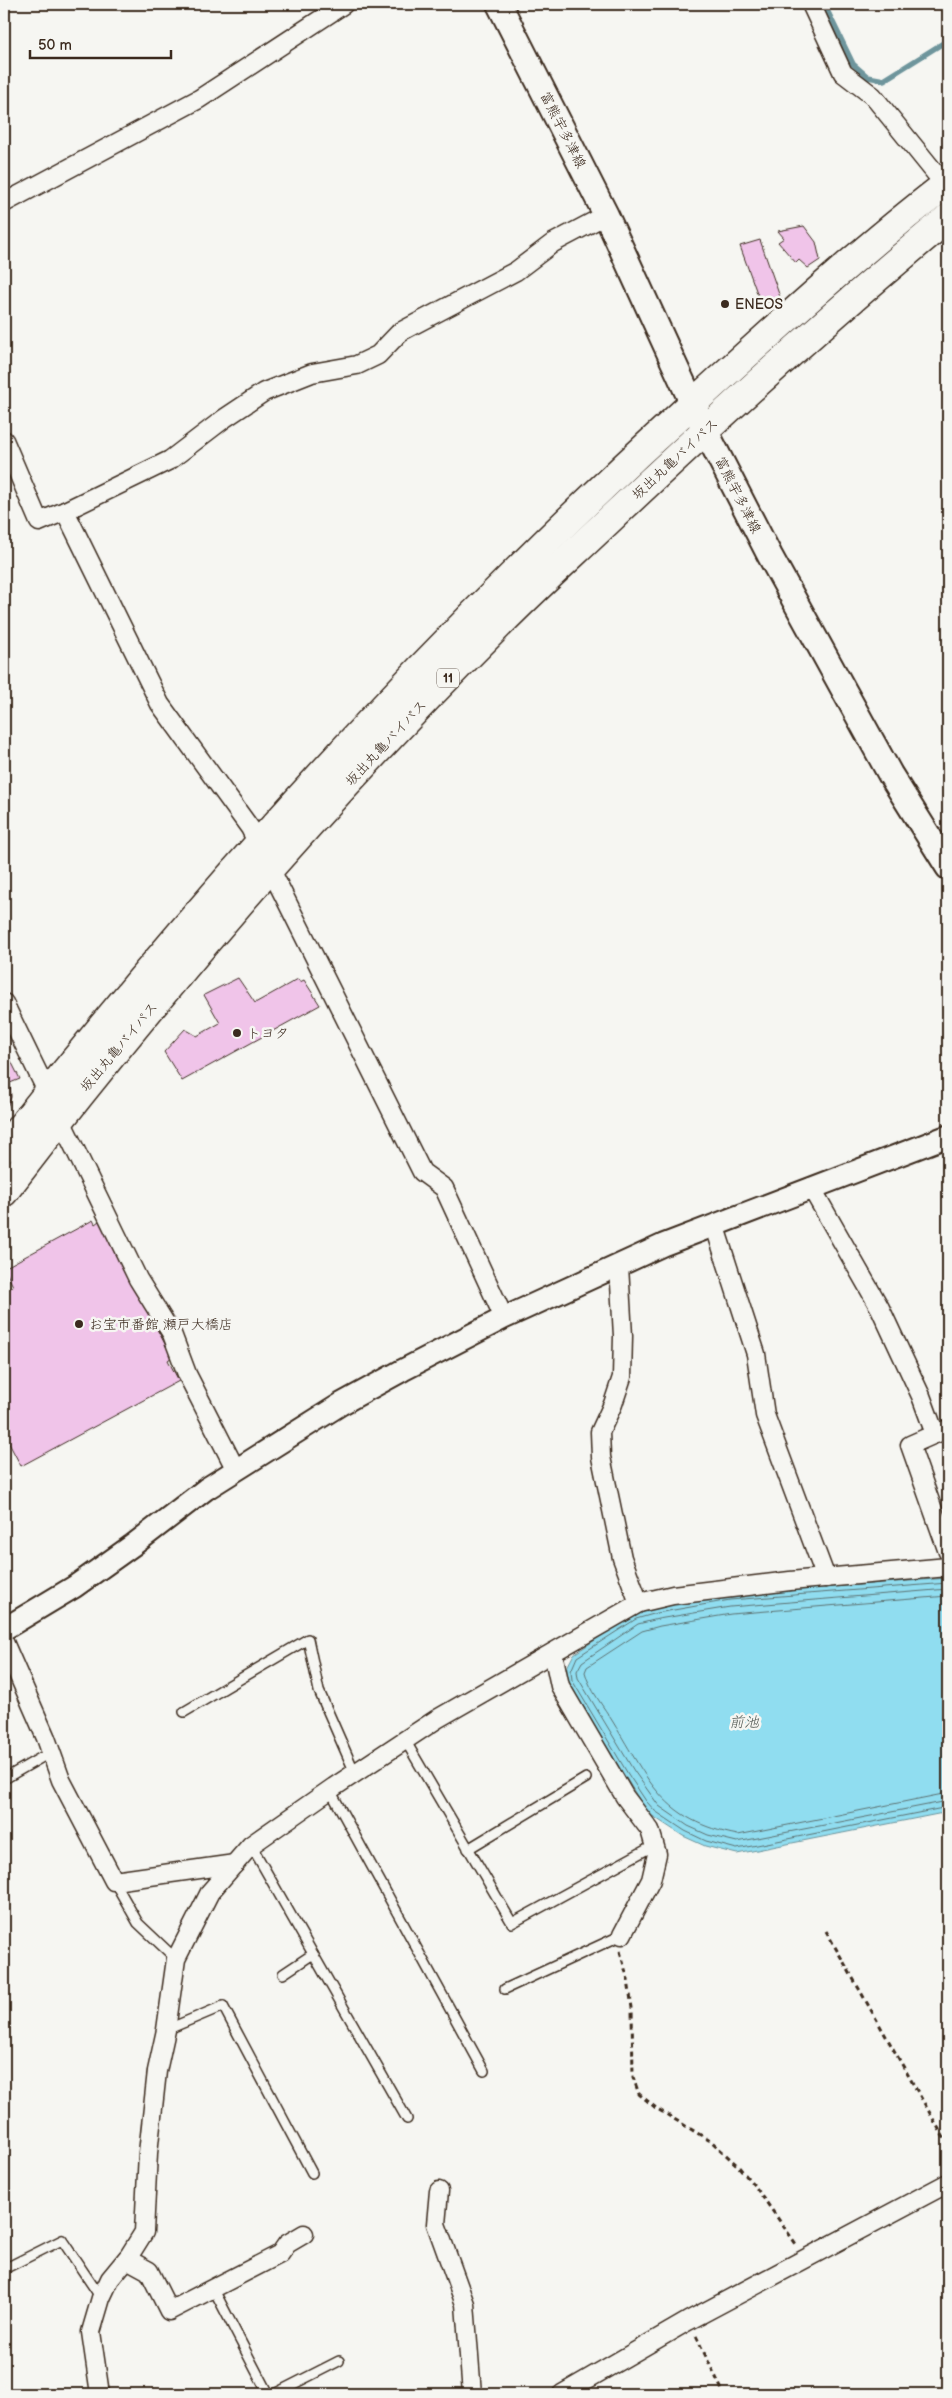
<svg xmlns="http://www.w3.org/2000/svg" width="952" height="2398" viewBox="0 0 952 2398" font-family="'Balsamiq Sans','Klee One',sans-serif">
<rect width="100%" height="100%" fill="#f6f6f2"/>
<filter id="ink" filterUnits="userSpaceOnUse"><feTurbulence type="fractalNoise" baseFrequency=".02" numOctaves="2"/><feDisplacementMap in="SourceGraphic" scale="10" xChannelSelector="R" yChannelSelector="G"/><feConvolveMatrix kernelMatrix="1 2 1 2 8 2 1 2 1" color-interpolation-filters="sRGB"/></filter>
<g filter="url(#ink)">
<path fill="#90ddf0" stroke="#6e959c" d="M948 1578V1812L737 1854 705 1846 683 1836 651 1815 642 1804 567 1682 565 1671 574 1654 634 1614 684 1602 729 1595Z"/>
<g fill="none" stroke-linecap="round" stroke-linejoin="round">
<g stroke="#5d7272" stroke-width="1">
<path d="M948 1583 730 1600 657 1613 636 1619 577 1657 571 1671 572 1680 628 1774 646 1801 655 1811 685 1831 706 1841 737 1849 948 1807"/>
<path d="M948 1589 730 1607 658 1619 638 1624 582 1662 577 1671 578 1678 634 1771 659 1806 688 1826 708 1835 737 1842 948 1801"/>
<path d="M948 1596 731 1614 660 1626 642 1631 587 1667 585 1672C589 1689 604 1707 613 1722 649 1781 663 1821 738 1835L948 1793"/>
</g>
<path stroke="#6e959c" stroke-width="5.5" d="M824 4 853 64 868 77 884 80 948 40"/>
</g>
<g fill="#f0c4e9" stroke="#3b2a1e">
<path d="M804 226 816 242 820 260 808 268 799 260 796 263 778 242 784 238 778 231Z"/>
<path d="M760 240 780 297 761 304 740 246Z"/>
<path d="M238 978 255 1003 298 979 300 982 304 980 320 1005 182 1081 164 1052 185 1029 197 1036 220 1023 204 995Z"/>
<path d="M4 1047 20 1079 10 1083 11 1097 4 1114Z"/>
<path d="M93 1220 95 1224 99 1221 172 1357 168 1360 179 1381 21 1466 4 1434V1291L13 1286 4 1268Z"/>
</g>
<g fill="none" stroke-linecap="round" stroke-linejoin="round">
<defs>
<g id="service">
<path d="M184 1712 308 1639 319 1691 355 1773"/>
<path d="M405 1740 512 1923 655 1845"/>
<path d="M4 1779 51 1752"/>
<path d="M330 1790 484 2071"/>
<path d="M251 1845 407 2119"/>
<path d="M468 1849 586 1778"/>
<path d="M114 1881 138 1923 176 1959"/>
<path d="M283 1974 313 1954"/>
<path d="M505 1989 622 1935"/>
<path d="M166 2030 223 2006 312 2173"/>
<path d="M4 2269 62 2240 101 2298"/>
<path d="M213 2288 268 2394"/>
<path d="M274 2394 339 2361"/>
</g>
<g id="minor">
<path d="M811 4 843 73 873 96 945 185"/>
<path d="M4 203 199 99 344 4"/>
<path d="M4 440 39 522 65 511 170 460 225 418 264 392 312 373 357 365 378 355 400 332 516 271 553 243 606 215"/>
<path d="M65 511 160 704 250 828 422 1172 444 1188 504 1318"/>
<path d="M4 1003 138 1279 172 1334 187 1374 236 1470"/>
<path d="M811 1187 880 1308 921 1396 935 1434 948 1429"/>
<path d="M714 1224 756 1354 765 1415 826 1578"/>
<path d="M935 1434 910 1445 948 1552"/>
<path d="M639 1603 673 1595 790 1581 948 1567"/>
<path d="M4 1642 46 1738 61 1780 114 1881 235 1864"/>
<path d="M553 1653 560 1686 625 1797 650 1830 657 1854 651 1880 622 1935"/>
<path d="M439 2191 436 2224 465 2304 472 2394"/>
<path d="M127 2259 149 2271 169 2311 280 2254 287 2244 304 2234"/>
<path d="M100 2394 91 2332 101 2298 110 2279 129 2256 144 2232 148 2153 157 2071 166 2030 176 1959 210 1892 251 1845 334 1787 437 1719 639 1603 622 1558 601 1457 600 1432 613 1404 622 1377 623 1336 619 1266"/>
<path d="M562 2394 688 2321 948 2183"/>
</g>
<path id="tertiary" d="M4 1629 74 1587 133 1545 206 1489 341 1404 403 1370 504 1318 663 1245 948 1136"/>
<path id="secondary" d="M499 4 606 215 699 418 770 556 890 774 948 867"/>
<g id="trunk">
<path d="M4 1148C213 883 441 632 691 405 775 329 858 252 948 183"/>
<path d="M4 1192C155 995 318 806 493 631 530 593 569 558 607 522 718 417 831 315 948 218"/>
</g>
</defs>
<use href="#service" stroke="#3b2a1e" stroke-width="12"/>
<use href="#minor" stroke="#3b2a1e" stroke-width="21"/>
<use href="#tertiary" stroke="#3b2a1e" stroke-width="25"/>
<use href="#secondary" stroke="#3b2a1e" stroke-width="28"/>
<use href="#trunk" stroke="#3b2a1e" stroke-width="31"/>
<g stroke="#3b2a1e" stroke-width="3" stroke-dasharray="5 4" stroke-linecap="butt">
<path d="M826 1931 948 2145"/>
<path d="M620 1951 628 1980 632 2008 633 2077 639 2094 656 2108 712 2142 738 2166 757 2189 796 2244"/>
<path d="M696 2336 724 2394"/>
</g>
<use href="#service" stroke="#f6f6f2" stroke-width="9"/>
<use href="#minor" stroke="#f6f6f2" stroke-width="18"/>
<use href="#tertiary" stroke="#f6f6f2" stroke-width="21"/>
<use href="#secondary" stroke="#f6f6f2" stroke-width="24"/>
<use href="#trunk" stroke="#f6f6f2" stroke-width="28"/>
</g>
</g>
<g fill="#3b2a1e" stroke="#f6f6f2" stroke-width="2">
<circle cx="725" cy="304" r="5"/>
<circle cx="237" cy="1033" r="5"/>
<circle cx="79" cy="1324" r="5"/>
</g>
<g text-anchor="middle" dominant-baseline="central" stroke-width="5" stroke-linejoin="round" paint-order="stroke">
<rect fill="#f6f6f2" stroke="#73675e" stroke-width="1" x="437" y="668.5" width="22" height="19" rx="4"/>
<g font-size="12" font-weight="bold" fill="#3b2a1e">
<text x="448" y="678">11</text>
</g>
<g font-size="14" fill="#3b2a1e" stroke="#f6f6f2">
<text transform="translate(563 130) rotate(63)">富熊宇多津線</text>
<text transform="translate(675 459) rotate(-43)">坂出丸亀バイパス</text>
<text transform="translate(738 495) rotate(63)">富熊宇多津線</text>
<text transform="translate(386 743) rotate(-47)">坂出丸亀バイパス</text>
<text transform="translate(119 1047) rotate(-50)">坂出丸亀バイパス</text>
</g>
<g font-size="14" fill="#3b2a1e" stroke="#f6f6f2" text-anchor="start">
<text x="735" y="304">ENEOS</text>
<text x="247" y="1033">トヨタ</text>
<text x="89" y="1324">お宝市番館 瀬戸大橋店</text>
</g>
<g font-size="15" font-style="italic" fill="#505752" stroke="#f6f6f2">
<text x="744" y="1722">前池</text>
</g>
</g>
<rect width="952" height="2398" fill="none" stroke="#f6f6f2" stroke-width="20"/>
<rect x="10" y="10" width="932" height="2378" fill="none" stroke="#3b2a1e" stroke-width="2" filter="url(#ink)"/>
<path d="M30 50v8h141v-8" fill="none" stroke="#3b2a1e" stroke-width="2.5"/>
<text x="38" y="50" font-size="15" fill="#3b2a1e" stroke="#f6f6f2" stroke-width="4" paint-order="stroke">50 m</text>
</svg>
